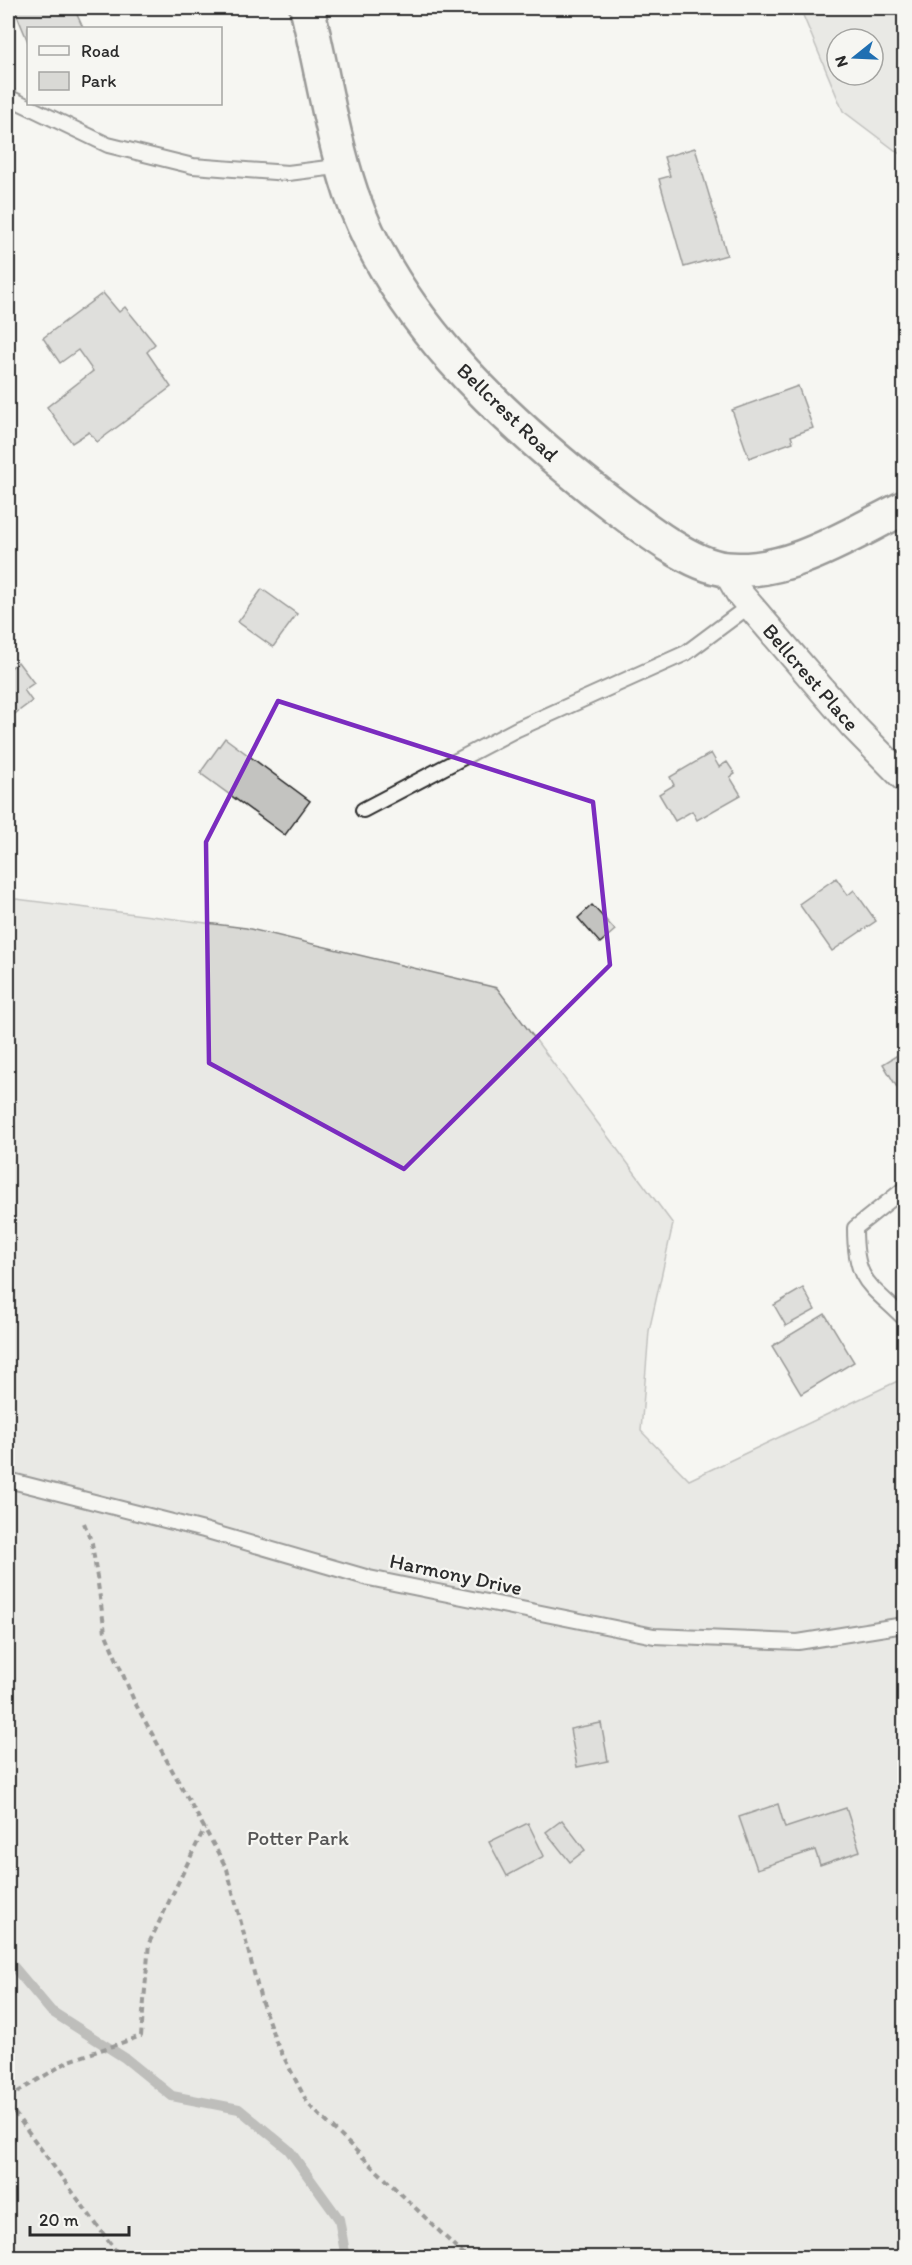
<svg xmlns="http://www.w3.org/2000/svg" width="912" height="2265" viewBox="0 0 912 2265" font-family="Itim,sans-serif">
<rect width="100%" height="100%" fill="#f6f6f2"/>
<filter id="ink" filterUnits="userSpaceOnUse"><feTurbulence type="fractalNoise" baseFrequency=".0167" numOctaves="2"/><feDisplacementMap in="SourceGraphic" scale="12" xChannelSelector="R" yChannelSelector="G"/><feConvolveMatrix kernelMatrix="1 2 1 2 8 2 1 2 1" color-interpolation-filters="sRGB"/></filter>
<g filter="url(#ink)">
<g fill="#d9d9d5" stroke="#828280" stroke-width="1.5" fill-rule="evenodd">
<path d="M800 8H904V157L843 111ZM837 39H873V75H837Z"/>
<path d="M8 898 246 928 497 988 673 1224 649 1331 641 1431 689 1480 904 1378V2257L8 2258Z"/>
</g>
<g fill="none" stroke-linecap="round" stroke-linejoin="round">
<path stroke="#7a7a78" stroke-width="10" d="M8 1960 51 2011 125 2058 172 2096 239 2109 289 2150 339 2219 346 2258"/>
</g>
<g fill="#c3c3c0" stroke="#2b2b2b" stroke-width="1.5">
<path d="M14 8H74L83 28H28V42Z"/>
<path d="M695 148 727 255 684 267 659 179 670 176 664 157Z"/>
<path d="M103 293 119 312 125 307 155 344 147 352 171 387 97 442 89 432 72 443 47 407 93 371 78 350 60 363 43 338Z"/>
<path d="M798 386 813 428 791 436 793 442 749 458 732 410Z"/>
<path d="M262 589 297 614 273 647 238 622Z"/>
<path d="M18 662 34 683 24 690 32 701 8 719V670Z"/>
<path d="M225 738 310 801 285 835 200 773Z"/>
<path d="M711 753 719 767 727 762 735 774 730 777 741 795 697 820 692 811 675 821 659 794 674 785 670 777Z"/>
<path d="M836 878 848 895 854 890 876 921 832 951 799 904Z"/>
<path d="M592 905 615 930 600 943 578 918Z"/>
<path d="M904 1051V1099L883 1064Z"/>
<path d="M803 1288 815 1310 786 1326 774 1305Z"/>
<path d="M825 1314 854 1362 801 1394 772 1346Z"/>
<path d="M601 1723 608 1761 577 1767 570 1729Z"/>
<path d="M778 1804 785 1828 846 1808 860 1851 820 1865 815 1850 757 1869 739 1817Z"/>
<path d="M562 1820 585 1850 570 1862 546 1832Z"/>
<path d="M528 1823 544 1856 507 1876 489 1842Z"/>
</g>
<g fill="none" stroke-linecap="round" stroke-linejoin="round">
<defs>
<g id="service">
<path d="M8 97 108 145 193 166 288 173 344 166"/>
<path d="M363 810 517 729 686 653 749 606"/>
<path d="M904 1189 855 1228C855 1282 868 1283 904 1318"/>
<path d="M8 1480 204 1530 369 1578 654 1636 798 1642 904 1625"/>
</g>
<path id="minor" d="M725 569 739 593 853 726 904 778"/>
<path id="tertiary" d="M307 8C322 69 331 133 351 193 394 317 499 415 599 494 631 518 687 565 726 569 790 575 850 534 904 508"/>
</defs>
<use href="#service" stroke="#2b2b2b" stroke-width="18"/>
<use href="#minor" stroke="#2b2b2b" stroke-width="30"/>
<use href="#tertiary" stroke="#2b2b2b" stroke-width="38"/>
<g stroke="#2b2b2b" stroke-width="4" stroke-dasharray="6 4.5" stroke-linecap="butt">
<path d="M84 1523 92 1543 105 1632 135 1703 227 1869 261 2000 276 2042 308 2104 467 2258"/>
<path d="M8 2098 69 2061 141 2036 149 1943 205 1827"/>
<path d="M8 2104 121 2258"/>
</g>
<use href="#service" stroke="#f6f6f2" stroke-width="14"/>
<use href="#minor" stroke="#f6f6f2" stroke-width="26"/>
<use href="#tertiary" stroke="#f6f6f2" stroke-width="33"/>
</g>
</g>
<path d="M0 0H912V2265H0ZM278 701 593 802 610 965 404 1169 209 1063 206 842Z" fill="#f6f6f2" fill-opacity=".55" fill-rule="evenodd"/>
<path fill="none" stroke="#7b2cbf" stroke-width="4.5" stroke-linejoin="round" d="M278 701 593 802 610 965 404 1169 209 1063 206 842Z"/>
<g text-anchor="middle" dominant-baseline="central" stroke-width="4.5" stroke-linejoin="round" paint-order="stroke">
<g font-size="21" fill="#2b2b2b" stroke="#f6f6f2">
<text transform="translate(508 412) rotate(44)">Bellcrest Road</text>
<text transform="translate(811 677) rotate(49)">Bellcrest Place</text>
<text transform="translate(456 1574) rotate(12)">Harmony Drive</text>
</g>
<g font-size="21" fill="#565656" stroke="#f6f6f2">
<text x="298" y="1837">Potter Park</text>
</g>
</g>
<rect width="912" height="2265" fill="none" stroke="#f6f6f2" stroke-width="30"/>
<rect x="15" y="15" width="882" height="2235" fill="none" stroke="#2b2b2b" stroke-width="2" filter="url(#ink)"/>
<rect x="27" y="27" width="195" height="78" fill="#f6f6f2" stroke="#a5a5a2" stroke-width="1.5"/>
<rect x="39" y="46" width="30" height="9" fill="#f6f6f2" stroke="#a5a5a2" stroke-width="1.5"/>
<text x="81" y="57" font-size="18" fill="#2b2b2b">Road</text>
<rect x="39" y="72" width="30" height="18" fill="#d9d9d5" stroke="#a5a5a2" stroke-width="1.5"/>
<text x="81" y="87" font-size="18" fill="#2b2b2b">Park</text>
<g transform="translate(855 57) rotate(252)"><circle r="28" fill="#f6f6f2" stroke="#a5a5a2" stroke-width="1.5"/>
<path d="M0-4.5L10 22L0 15L-10 22Z" fill="#1f6fb2"/>
<text y="-9" font-size="16" font-weight="bold" text-anchor="middle" fill="#2b2b2b">N</text>
</g>
<path d="M30 2226v9h99v-9" fill="none" stroke="#2b2b2b" stroke-width="3"/>
<text x="39" y="2226" font-size="18" fill="#2b2b2b" stroke="#f6f6f2" stroke-width="4.5" paint-order="stroke">20 m</text>
</svg>
